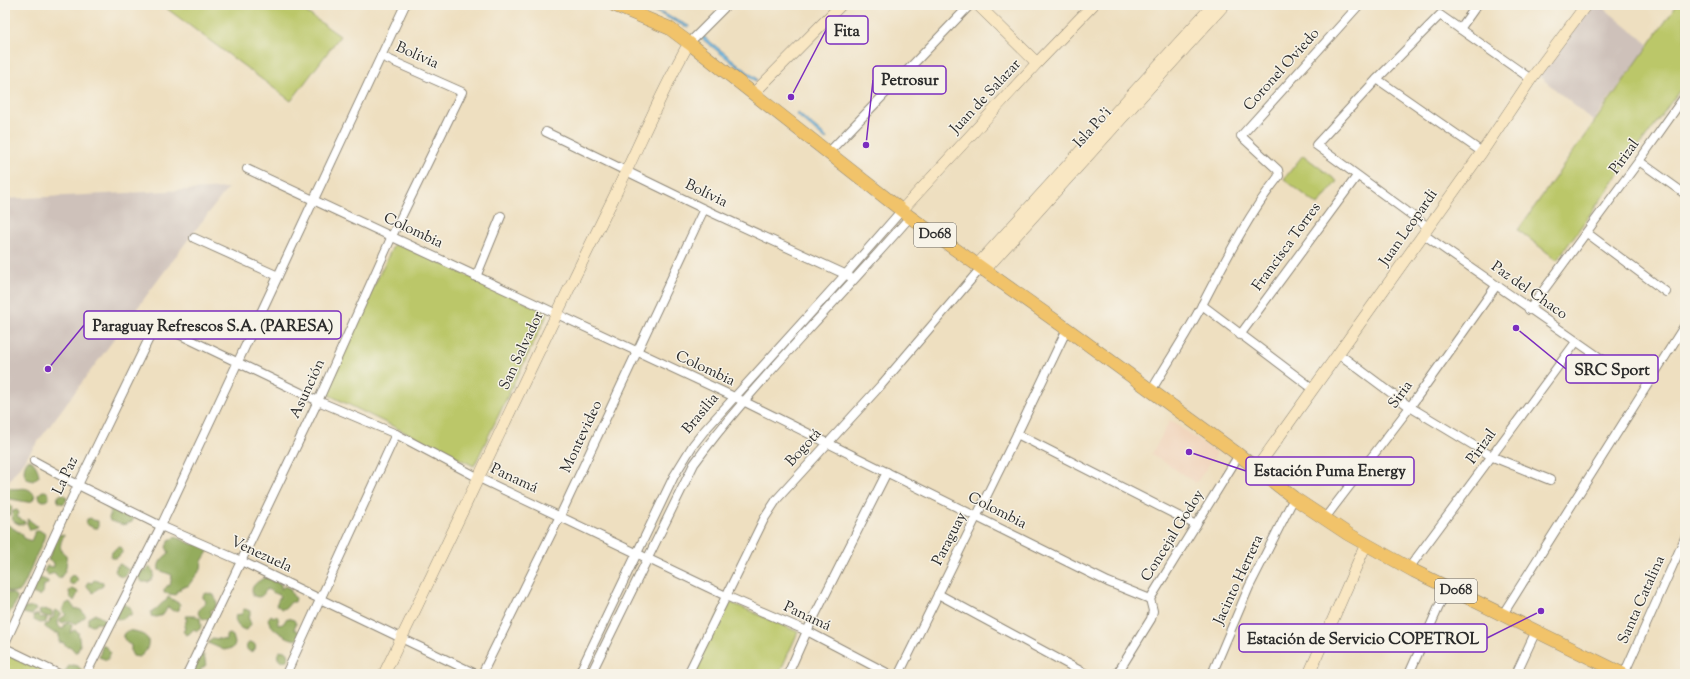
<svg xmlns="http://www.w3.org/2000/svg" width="1690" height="679" viewBox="0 0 1690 679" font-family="'Sorts Mill Goudy',serif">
<rect width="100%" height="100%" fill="#f7f3e8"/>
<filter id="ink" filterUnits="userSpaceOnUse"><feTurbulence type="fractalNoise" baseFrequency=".025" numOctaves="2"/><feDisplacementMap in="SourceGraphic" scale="8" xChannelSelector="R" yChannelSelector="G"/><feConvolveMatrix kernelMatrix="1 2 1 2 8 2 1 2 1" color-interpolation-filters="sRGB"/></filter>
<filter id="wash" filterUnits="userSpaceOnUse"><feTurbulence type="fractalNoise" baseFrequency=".012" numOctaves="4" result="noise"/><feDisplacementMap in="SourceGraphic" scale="16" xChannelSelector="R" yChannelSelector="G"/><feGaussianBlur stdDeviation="0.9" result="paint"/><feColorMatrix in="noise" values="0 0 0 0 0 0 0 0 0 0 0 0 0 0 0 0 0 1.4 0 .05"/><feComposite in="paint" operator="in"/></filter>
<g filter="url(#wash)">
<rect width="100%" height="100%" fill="#eedfc0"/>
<path fill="#f1d5bd" d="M1170 420 1217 453 1196 483 1152 454Z"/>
<g fill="#cec1ba">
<path d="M1589 5H1600L1649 45 1593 121 1539 76Z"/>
<path d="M228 188 190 237 5 486V199Z"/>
</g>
<g fill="#bbc769" stroke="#73794a">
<path d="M162 5H296L340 36 291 101Z"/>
<path d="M1677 5H1685V83L1557 260 1518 230Z"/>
<path d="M1303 155 1337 181 1318 205 1284 179Z"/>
<path d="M395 242 548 313 474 466 323 392Z"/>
<path d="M725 600 798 632 779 674H690Z"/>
<path d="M5 654 55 674H5Z"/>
</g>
<g fill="#94ac5d" stroke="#606c44">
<path d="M28 460 32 461C36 466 38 469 39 476L33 481 27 479C23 474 23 466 28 460Z"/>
<path d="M5 486C16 494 26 481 35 496L32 501 27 502 5 498Z"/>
<circle cx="44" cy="496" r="5"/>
<circle cx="62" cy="499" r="4.5"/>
<path d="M104 501 134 517 132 522 124 525 110 521 109 518 111 511 103 504Z"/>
<path d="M5 502 12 507 10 515H5Z"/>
<path d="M17 510 19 513 17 517 24 521 25 523C20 526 15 523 12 519L13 511Z"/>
<path d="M91 518 93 520 98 521V528H94L86 524 87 519Z"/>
<path d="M28 519 37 526 35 529 30 530 27 523Z"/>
<path d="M5 523 22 534 24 538 31 541 35 532 39 530 45 534C43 544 38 551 34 560 29 571 27 583 19 592H10L5 589Z"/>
<path d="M58 534 64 535C61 542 57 549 66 555 67 565 67 570 60 578H58L55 573 48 575 44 571 47 566 54 567V563L48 560Z"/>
<path d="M176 537 194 545 201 542 209 550 202 561 201 569 188 586 180 587 181 590 177 591 175 595 164 593V590L168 585 170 586 172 575 159 570C157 562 164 557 169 553L166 547 169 540Z"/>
<path d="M120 547 122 548V553L117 558H112L111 556 112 552 116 548Z"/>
<path d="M120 564 129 570 125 577 119 576 115 571 117 566Z"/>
<path d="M149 567 154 572 153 578 149 582H142L138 576 142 570 145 571Z"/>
<circle cx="73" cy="580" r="4.5"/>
<path d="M38 577 48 581V584L44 585 43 593 40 596 32 593Z"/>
<path d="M265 577 281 584V589L285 586 290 589 293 596 296 598 295 602H291L286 608 282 609 276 605 280 596 267 589C263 594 262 599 254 596 248 586 258 582 265 577Z"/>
<path d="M94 580 103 582V586L97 589 93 593 86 585 88 582 92 583Z"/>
<path d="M72 589 77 591 78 593 74 601 70 597 69 591Z"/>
<path d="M6 592 13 594 17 597C17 605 8 612 5 621Z"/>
<path d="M207 593 214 595 217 603 215 608 210 611 212 614 209 620 203 619 198 613 200 608 205 604 206 601 203 598V595Z"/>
<path d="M168 597 180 604 179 610 173 611 168 607 163 615 156 617 151 616V612C157 611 160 603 166 601Z"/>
<path d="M70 602 74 608 81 610 86 616 76 624 69 621 61 623 60 622V619L66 615 62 610 64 608V605Z"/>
<path d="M121 603 130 607 132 612 131 615H128L123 619H117L112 615V608L115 604Z"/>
<path d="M31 607 35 608 36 609 32 615 23 613V608H30Z"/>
<path d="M45 609 52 612V616L48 617 40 614 39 611Z"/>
<path d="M245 609 250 611V616L248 617 251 624 247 630C240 630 233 622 236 615L242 614 243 610Z"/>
<path d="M56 610 62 614 59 616C58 620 57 624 60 628L63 629 65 624 68 623 72 625 70 633 74 630 78 632 80 645 77 652H75L71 647H67L64 643 59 642V633H54L45 627V624H49L50 619 54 617V611Z"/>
<path d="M38 614 41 619 42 617 47 618 46 622 40 623 34 620 33 616Z"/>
<path d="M95 614 107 621V624L96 623 93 625 88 624V618Z"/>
<path d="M271 615 274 617 276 615C280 619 277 621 278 625L283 624 287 618 294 620 296 624 294 629 301 633 297 640C287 639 270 629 268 619Z"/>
<path d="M186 616H196L200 618 201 625 200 629 197 631 194 629 189 634 186 635 183 631 185 629 184 626 187 619 185 618Z"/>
<path d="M128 631C136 630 142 633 148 639 149 647 146 653 139 657L133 656 131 652V645L127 643 123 637 124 633Z"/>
<path d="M230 634 233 636 235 643 233 648 224 650 208 643 212 638 226 640V635Z"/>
<circle cx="251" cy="647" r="4.5"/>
<path d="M103 644 111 652 107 660 99 657Z"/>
<circle cx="283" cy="656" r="5.5"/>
<path d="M204 655 206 665 200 670 203 674H190L193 671 200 656Z"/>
<path d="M73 665 78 666 83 672 80 674H63L69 666Z"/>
</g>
<g fill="#73c1ed" stroke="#4f768c">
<path d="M642 5H646L689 26 688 28Z"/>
<path d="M703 36 757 79 756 81 701 38Z"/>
<path d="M798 113 827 138 826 140 797 115Z"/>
</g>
</g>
<g filter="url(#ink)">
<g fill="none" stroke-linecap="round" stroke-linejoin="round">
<defs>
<g id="street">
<path d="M1460 29 1477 5"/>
<path d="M689 43 727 5"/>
<path d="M1377 79 1482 152"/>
<path d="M546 132 704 209 849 276"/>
<path d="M828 153 970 5"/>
<path d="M1639 161 1685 194"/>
<path d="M247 169 743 401 1108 582 1150 599"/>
<path d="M1428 227 1316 145 1377 79 1440 15 1531 79"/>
<path d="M1587 233 1666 292"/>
<path d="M1423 234 1619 371"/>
<path d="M194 238 278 276"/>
<path d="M476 277 501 216"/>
<path d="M1202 305 1312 388"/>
<path d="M1529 310 1639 161 1685 96"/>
<path d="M125 317 145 318 318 401 396 434 479 478 726 596 807 631 889 674"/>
<path d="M1240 335 1357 176"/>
<path d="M1339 354 1410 407 1493 457 1550 480"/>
<path d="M1151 391C1168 362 1187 334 1202 305 1225 261 1248 215 1279 176L1278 170 1241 136 1359 5"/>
<path d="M1017 434 1196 525"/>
<path d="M34 461 78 485 161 526 241 561 476 674"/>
<path d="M1325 518 1410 407 1496 286"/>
<path d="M1409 568 1576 342"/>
<path d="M938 594 1086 674"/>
<path d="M1503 614 1685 325"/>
<path d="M5 643 78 485 156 324"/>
<path d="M5 648 59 674"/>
<path d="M86 674 161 526 405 5"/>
<path d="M187 674 318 401 392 236 462 92 381 56"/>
<path d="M286 674 396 434"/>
<path d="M482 674 560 516 704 209"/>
<path d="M579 674 674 476 693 445 704 431 846 274 902 210"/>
<path d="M591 674 694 464C728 417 767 375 806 332 841 294 876 256 910 217"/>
<path d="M688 674 764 519 777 499 882 384 981 268"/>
<path d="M788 674 807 631 887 472"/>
<path d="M899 674 1017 434 1067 329"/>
<path d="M1117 674 1151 619 1153 611 1150 599 1239 455"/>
<path d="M1212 674 1249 587 1294 498"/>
<path d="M1409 674 1448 586"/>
<path d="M1516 674 1536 631"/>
<path d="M1624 674 1685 538"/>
</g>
<g id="secondary">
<path d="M978 5 1037 63"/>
<path d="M754 93 841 5"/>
<path d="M902 210 1037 63 1093 5"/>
<path d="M977 265 1213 5"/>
<path d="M984 271 1224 5"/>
<path d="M1256 469 1482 152 1531 79 1586 5"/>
<path d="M384 674C461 517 534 358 612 201 638 148 660 94 689 43"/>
<path d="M1309 674 1366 544"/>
</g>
<path id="primary" d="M614 5 669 28 689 43 910 217 1067 329 1239 455 1294 498 1348 534 1414 571 1623 674"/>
</defs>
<use href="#street" stroke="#8c8576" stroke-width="10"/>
<use href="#secondary" stroke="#8c8576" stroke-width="12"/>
<use href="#primary" stroke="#8c8576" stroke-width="14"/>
<use href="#street" stroke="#fff" stroke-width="8"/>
<use href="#secondary" stroke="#f9e7c3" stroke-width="11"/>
<use href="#primary" stroke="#f1c36a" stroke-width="13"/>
</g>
</g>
<g text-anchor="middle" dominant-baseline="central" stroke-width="3" stroke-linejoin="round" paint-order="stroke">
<g fill="#f7f3e8" stroke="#686764" stroke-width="1">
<rect x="914" y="223" width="42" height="24" rx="3"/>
<rect x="1435" y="579" width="42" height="24" rx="3"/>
</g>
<g font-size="14" font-weight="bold" fill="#2b2b2b">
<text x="935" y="235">D068</text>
<text x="1456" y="591">D068</text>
</g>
<g font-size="15" fill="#2b2b2b" stroke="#f7f3e8">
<text transform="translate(417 56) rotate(24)">Bolívia</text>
<text transform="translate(1282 70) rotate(-48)">Coronel Oviedo</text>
<text transform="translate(986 97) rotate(-47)">Juan de Salazar</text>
<text transform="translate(1093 128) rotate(-48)">Isla Po'i</text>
<text transform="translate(1625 157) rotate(-54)">Pirizal</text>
<text transform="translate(706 194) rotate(26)">Bolívia</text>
<text transform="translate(1409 228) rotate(-55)">Juan Leopardi</text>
<text transform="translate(413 231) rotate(25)">Colombia</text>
<text transform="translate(1287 247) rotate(-54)">Francisca Torres</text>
<text transform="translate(1529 291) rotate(35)">Paz del Chaco</text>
<text transform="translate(522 351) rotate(-65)">San Salvador</text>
<text transform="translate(705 369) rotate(25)">Colombia</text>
<text transform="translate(308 389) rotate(-65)">Asunción</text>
<text transform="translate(1401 395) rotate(-54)">Siria</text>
<text transform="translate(701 414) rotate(-50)">Brasilia</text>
<text transform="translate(582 437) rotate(-65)">Montevideo</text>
<text transform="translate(1482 447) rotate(-54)">Pirizal</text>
<text transform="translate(804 448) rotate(-48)">Bogotá</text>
<text transform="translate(66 476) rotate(-65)">La Paz</text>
<text transform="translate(514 479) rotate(25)">Panamá</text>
<text transform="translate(997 511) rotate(27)">Colombia</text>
<text transform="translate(1173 536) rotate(-58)">Concejal Godoy</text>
<text transform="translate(950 539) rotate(-63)">Paraguay</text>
<text transform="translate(261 555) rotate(25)">Venezuela</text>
<text transform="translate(1239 580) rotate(-65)">Jacinto Herrera</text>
<text transform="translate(1642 600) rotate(-66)">Santa Catalina</text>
<text transform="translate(807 617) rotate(25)">Panamá</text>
</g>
</g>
<path fill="none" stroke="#7b2cbf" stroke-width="1.5" d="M791 97L826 30M866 145L873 80M48 369L84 325M1516 328L1566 369M1189 452L1246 471M1541 611L1487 638"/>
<g fill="#7b2cbf" stroke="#f7f3e8" stroke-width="1.5">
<circle cx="791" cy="97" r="4"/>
<circle cx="866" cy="145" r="4"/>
<circle cx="48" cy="369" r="4"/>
<circle cx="1516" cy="328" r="4"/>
<circle cx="1189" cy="452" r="4"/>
<circle cx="1541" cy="611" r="4"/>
</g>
<g fill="#f7f3e8" stroke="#7b2cbf" stroke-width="1.5">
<rect x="826" y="16" width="42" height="28" rx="4"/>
<rect x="873" y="66" width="73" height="28" rx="4"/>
<rect x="84" y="311" width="257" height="28" rx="4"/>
<rect x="1566" y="355" width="92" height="28" rx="4"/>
<rect x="1246" y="457" width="168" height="28" rx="4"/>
<rect x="1239" y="624" width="248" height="28" rx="4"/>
</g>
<g font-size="16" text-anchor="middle" font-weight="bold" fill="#2b2b2b">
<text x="847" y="36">Fita</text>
<text x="910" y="85">Petrosur</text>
<text x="213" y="331">Paraguay Refrescos S.A. (PARESA)</text>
<text x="1612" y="375">SRC Sport</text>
<text x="1330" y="476">Estación Puma Energy</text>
<text x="1363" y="644">Estación de Servicio COPETROL</text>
</g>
<rect width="1690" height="679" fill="none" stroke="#f7f3e8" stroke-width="20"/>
</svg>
